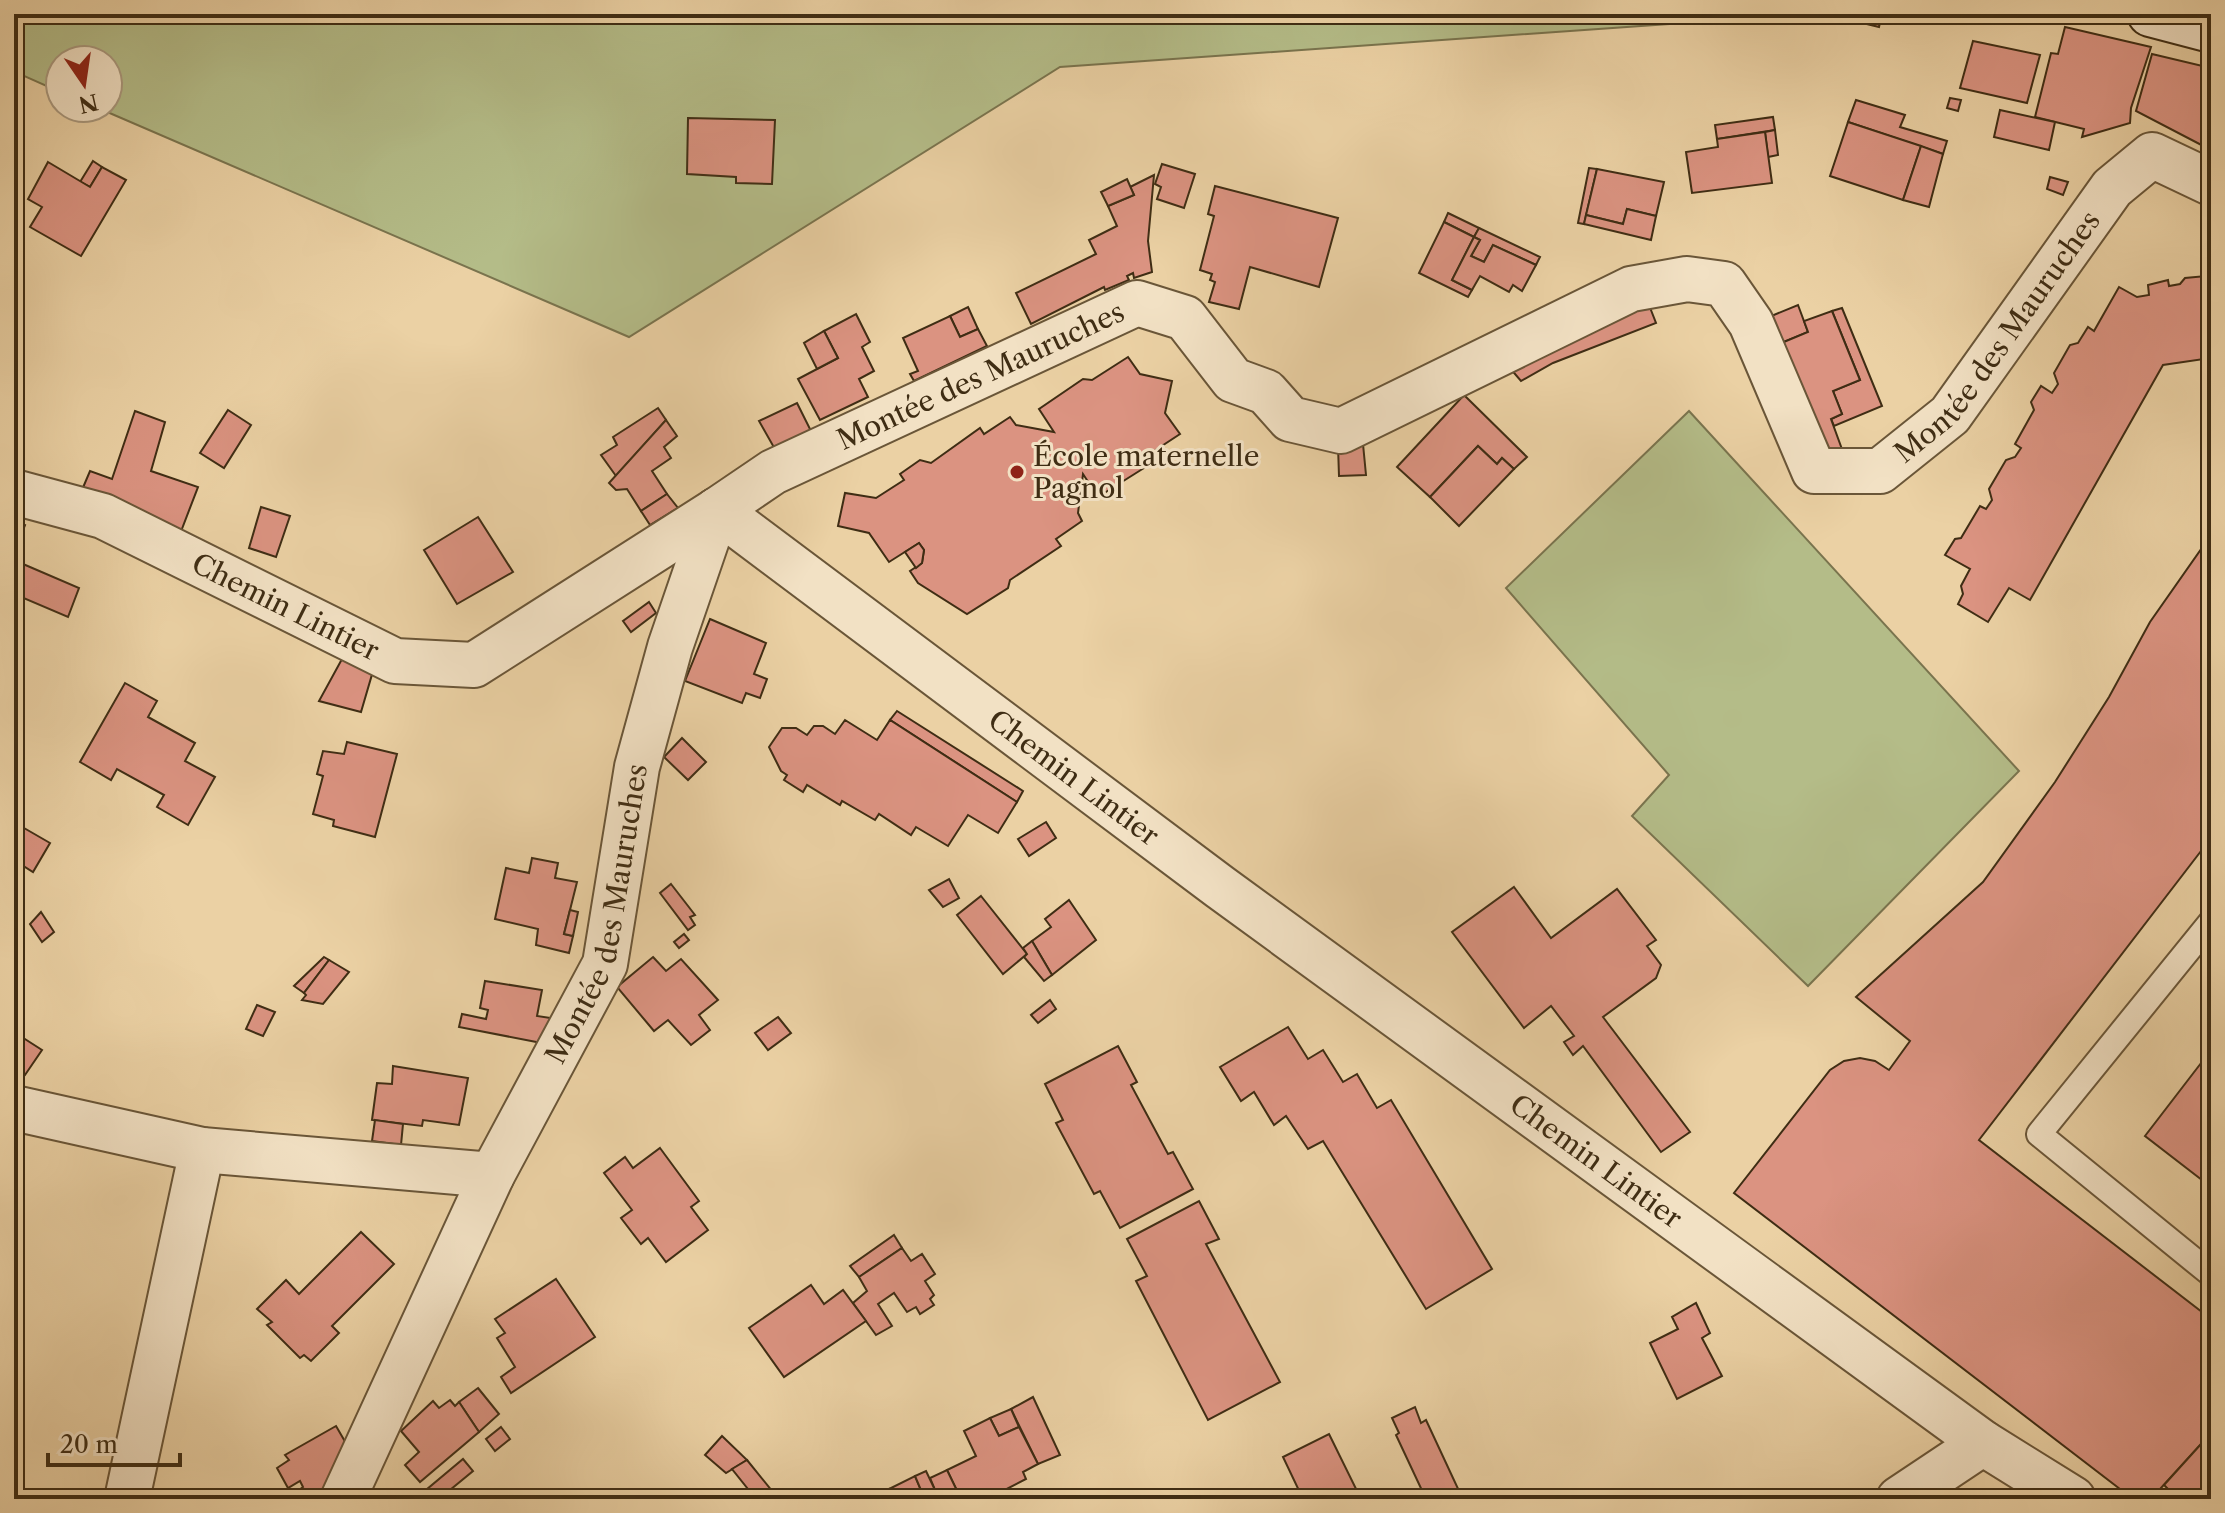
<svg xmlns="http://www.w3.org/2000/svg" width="2225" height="1513" viewBox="0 0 2225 1513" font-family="'Libre Caslon Text',serif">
<rect width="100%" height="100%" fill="#ebd1a4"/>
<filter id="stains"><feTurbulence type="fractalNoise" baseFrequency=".0025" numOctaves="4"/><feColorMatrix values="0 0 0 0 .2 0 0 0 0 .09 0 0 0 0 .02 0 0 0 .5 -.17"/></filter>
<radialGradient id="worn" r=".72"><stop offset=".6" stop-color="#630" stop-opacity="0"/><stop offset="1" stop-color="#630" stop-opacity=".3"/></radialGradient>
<g fill="#b4bc88" stroke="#7a744e" stroke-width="2">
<path d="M14 14H1673L1669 24 1060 67 629 337 98 108H108V60H60V92L24 76 14 69Z"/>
<path d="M1689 411 2019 771 1808 986 1632 816 1669 775 1506 588Z"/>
</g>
<g fill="#db9381" stroke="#3f2d14" stroke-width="2">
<path d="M1839 14H1882L1879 27 1838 17Z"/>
<path d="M2065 27 2151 47 2131 108 2130 123 2082 137 2084 129 2035 117 2051 53 2058 54Z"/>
<path d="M1973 41 2040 55 2027 103 1960 88Z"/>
<path d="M2152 54 2211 68V150L2136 111Z"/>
<path d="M1950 98 1961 100 1958 111 1947 108Z"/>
<path d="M1856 100 1905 115 1900 127 1947 141 1943 154 1848 122Z"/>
<path d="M2000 110 2055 122 2049 150 1994 137Z"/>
<path d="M1773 117 1775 130 1717 139 1715 125Z"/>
<path d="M688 118 775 120 772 184 736 183V177L687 174Z"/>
<path d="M1848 122 1921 146 1903 200 1830 176Z"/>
<path d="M1775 130 1778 155 1768 157 1765 132Z"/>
<path d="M1765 132 1772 183 1692 193 1686 152 1718 147 1717 139Z"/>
<path d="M1921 146 1943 154 1929 207 1903 200Z"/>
<path d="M93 161 102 167 90 187 80 182Z"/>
<path d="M48 162 90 187 102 167 126 180 81 256 30 227 42 207 28 199Z"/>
<path d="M1162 164 1195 174 1184 208 1157 199 1161 187 1155 184Z"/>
<path d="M1589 168 1597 169 1584 224 1578 223Z"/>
<path d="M1597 169 1664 182 1656 216 1627 209 1623 224 1586 215Z"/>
<path d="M1154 175 1148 241 1152 272 1134 278 1133 273 1127 276 1129 280 1105 290 1104 287 1031 324 1016 293 1096 254 1089 240 1117 226 1108 206 1134 195 1130 187Z"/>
<path d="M2050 177 2068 182 2063 195 2047 189Z"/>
<path d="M1127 179 1134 195 1108 206 1101 192Z"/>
<path d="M1215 186 1338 218 1319 287 1250 267 1239 309 1209 302 1215 282 1210 280 1212 274 1200 270 1214 216 1208 214Z"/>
<path d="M1627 209 1656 216 1651 240 1584 224 1586 215 1623 224Z"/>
<path d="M1448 213 1479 228 1474 237 1444 222Z"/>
<path d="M1444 222 1474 237 1452 280 1472 290 1468 297 1419 273Z"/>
<path d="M1479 228 1540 257 1536 265 1493 245 1484 262 1471 256 1480 240 1474 237Z"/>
<path d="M1474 237 1480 240 1471 256 1484 262 1493 245 1536 265 1522 291 1513 285 1509 292 1480 276 1472 290 1452 280Z"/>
<path d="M2206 276 2207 286H2211V358L2163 365 2030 600 2009 588 1988 622 1958 604 1963 594 1961 586 1970 569 1945 555 1955 539 1961 538 1980 506 1986 509 1992 500 1989 489 2006 460 2015 457 2021 448 2015 444 2034 410 2031 402 2041 386 2052 393 2058 384 2054 373 2070 345 2078 343 2088 327 2094 331 2119 287 2137 297 2149 295 2148 285 2168 280 2169 286 2180 284 2185 278Z"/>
<path d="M1649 305 1656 323 1553 363 1521 381 1509 367 1609 319Z"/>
<path d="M1798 305 1808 332 1779 344 1769 317Z"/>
<path d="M968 307 978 329 960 337 950 316Z"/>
<path d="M1842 308 1882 406 1834 426 1831 419 1842 414 1833 391 1860 380 1832 311Z"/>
<path d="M1832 311 1860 380 1833 391 1842 414 1831 419 1843 452H1822L1779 344 1808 332 1804 321Z"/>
<path d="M856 314 870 342 862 347 874 371 859 379 868 397 820 420 798 379 838 358 824 331Z"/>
<path d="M950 316 960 337 978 329 987 346 914 381 910 374 918 371 903 338Z"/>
<path d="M824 331 838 358 817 369 804 343Z"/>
<path d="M1128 357 1140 374 1172 381 1165 413 1180 434 1145 457 1144 468 1098 497 1083 474 1078 513 1082 521 1056 539 1061 546 1010 580 1008 588 967 614 918 583 910 571 922 563 924 550 919 543 889 562 869 533 838 526 845 493 876 498 904 480 900 474 920 460 931 463 980 428 984 434 1010 417 1016 425 1054 432 1039 409 1083 379 1092 380Z"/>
<path d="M1464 395 1527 457 1514 469 1502 458 1497 464 1478 446 1430 497 1397 467Z"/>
<path d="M797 403 812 433 776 451 759 421Z"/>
<path d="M658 408 666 420 616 476 601 455 617 445 613 437Z"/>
<path d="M228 410 251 425 224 468 200 453Z"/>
<path d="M135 411 165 422 151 471 198 487 180 534 79 497 90 471 112 479Z"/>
<path d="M666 420 677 436 664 447 671 458 652 471 667 494 641 511 627 489 616 490 609 483Z"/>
<path d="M1363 444 1366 475 1339 476 1338 446Z"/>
<path d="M1478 446 1497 464 1502 458 1514 469 1459 526 1430 497Z"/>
<path d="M667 494 678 508 650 525 641 511Z"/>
<path d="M261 507 290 516 276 557 249 548Z"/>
<path d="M478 517 513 572 457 604 424 550Z"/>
<path d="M14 521 25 525 14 554Z"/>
<path d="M2211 535V838L1979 1140 2211 1319V1433L2151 1499H2133L1734 1193 1830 1070 1844 1061 1860 1058 1875 1061 1889 1070 1910 1041 1856 997 1983 882 2055 782 2109 697 2150 622Z"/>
<path d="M919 543 924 550 922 563 916 568 905 552Z"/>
<path d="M14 560 23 564 16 583H14Z"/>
<path d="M23 564 79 588 68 617 14 594Z"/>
<path d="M649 602 656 613 631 632 623 621Z"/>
<path d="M710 619 766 643 754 674 767 679 760 698 746 693 742 703 685 681Z"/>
<path d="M342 659 373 671 361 712 319 701Z"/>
<path d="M125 683 157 701 148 717 195 743 185 761 215 777 188 825 157 807 164 795 117 769 111 780 80 762Z"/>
<path d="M897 711 1023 791 1017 802 890 720Z"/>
<path d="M845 720 877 740 890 720 1017 802 998 833 968 815 948 846 916 827 911 835 879 814 875 820 842 801 840 805 807 785 803 792 784 780 787 775 781 771 769 747 782 728H796L807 735 814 726H823L835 734Z"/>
<path d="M682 738 706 762 688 780 664 757Z"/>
<path d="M347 742 397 754 375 837 333 826 334 820 313 814 323 776 317 774 323 751 344 754Z"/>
<path d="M1046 822 1056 838 1029 856 1018 839Z"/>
<path d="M24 828 50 843 33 872 14 860V844Z"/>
<path d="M532 858 558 863 555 878 577 882 564 934 573 936 569 953 536 945 538 929 495 919 506 868 529 873Z"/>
<path d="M949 879 959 898 943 907 929 890Z"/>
<path d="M671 884 695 915 690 917 695 925 688 930 660 893Z"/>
<path d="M1514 887 1551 938 1617 889 1656 940 1647 946 1661 965 1656 978 1603 1017 1690 1132 1661 1152 1583 1046 1573 1055 1564 1042 1574 1036 1551 1006 1524 1028 1452 932Z"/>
<path d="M981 896 1027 954 1003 974 957 915Z"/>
<path d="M1069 900 1096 940 1052 975 1032 941 1051 927 1045 919Z"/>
<path d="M570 910 578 912 573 936 564 934Z"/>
<path d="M41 912 54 932 42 942 30 924Z"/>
<path d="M684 934 689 940 679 948 674 942Z"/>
<path d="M1032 941 1052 975 1044 981 1024 957 1027 954 1023 948Z"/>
<path d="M324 957 329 960 304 993 294 986Z"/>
<path d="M653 957 666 971 681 959 718 1000 699 1015 710 1030 691 1045 668 1020 654 1031 617 987Z"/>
<path d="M329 960 349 972 323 1004 302 1000 306 995 304 993Z"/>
<path d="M485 981 542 990 537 1016 557 1019 552 1045 459 1027 462 1014 486 1019 488 1010 480 1008Z"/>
<path d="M1050 1000 1056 1009 1038 1023 1031 1015Z"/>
<path d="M257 1005 275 1012 263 1036 246 1029Z"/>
<path d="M778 1017 791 1033 768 1050 755 1033Z"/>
<path d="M1288 1027 1308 1059 1323 1050 1343 1082 1357 1074 1377 1108 1391 1100 1492 1269 1426 1309 1323 1141 1308 1149 1286 1116 1274 1125 1254 1092 1241 1101 1220 1067Z"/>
<path d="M14 1032 42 1050 25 1075 14 1068Z"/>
<path d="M1118 1046 1137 1082 1131 1085 1168 1154 1173 1152 1193 1189 1120 1228 1100 1191 1094 1194 1056 1123 1063 1120 1045 1084Z"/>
<path d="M2208 1054 2211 1056V1187L2145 1136Z"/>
<path d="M393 1066 468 1078 459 1125 423 1120 422 1126 372 1120 377 1083 392 1084Z"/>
<path d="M375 1120 403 1124 401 1145 372 1141Z"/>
<path d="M660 1148 699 1201 691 1207 708 1230 666 1262 648 1238 641 1244 621 1218 632 1210 604 1173 625 1157 633 1168Z"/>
<path d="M1199 1201 1219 1239 1206 1244 1280 1382 1208 1420 1136 1281 1147 1276 1127 1239Z"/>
<path d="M361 1232 394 1264 332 1326 339 1333 311 1361 304 1355 300 1358 267 1325 272 1322 257 1309 286 1280 299 1294Z"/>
<path d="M894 1235 902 1248 859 1277 850 1266Z"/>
<path d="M902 1248 911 1261 922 1254 935 1274 925 1281 934 1295 930 1299 934 1305 920 1314 916 1307 907 1312 894 1293 878 1304 892 1326 876 1335 853 1303 867 1291 859 1277Z"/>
<path d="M556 1279 595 1337 511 1393 501 1377 515 1367 497 1338 505 1333 495 1319Z"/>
<path d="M811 1285 824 1304 843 1290 866 1321 784 1377 749 1328Z"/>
<path d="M1696 1303 1710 1333 1702 1338 1722 1376 1677 1399 1650 1343 1678 1329 1672 1317Z"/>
<path d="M478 1388 499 1414 479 1432 459 1402Z"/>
<path d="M1033 1397 1060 1455 1038 1464 1011 1409Z"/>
<path d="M450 1400 455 1406 459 1402 479 1432 420 1482 405 1465 419 1452 401 1431 433 1401 439 1408Z"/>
<path d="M1415 1407 1421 1423 1426 1420 1460 1493 1447 1499H1426L1396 1435 1399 1433 1392 1418Z"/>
<path d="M1011 1409 1019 1427 999 1436 990 1418Z"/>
<path d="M990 1418 999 1436 1019 1427 1038 1464 1023 1472 1026 1479 995 1495 997 1499H961L947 1470 976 1456 964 1431Z"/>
<path d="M336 1426 354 1457 343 1480 310 1499H298L295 1493 303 1487 300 1481 288 1488 277 1468 289 1460 285 1455Z"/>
<path d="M501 1427 510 1439 495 1451 486 1439Z"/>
<path d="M2211 1433V1484L2198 1499H2178L2164 1485Z"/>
<path d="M1329 1434 1361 1499H1303L1283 1457Z"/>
<path d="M722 1436 747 1460 726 1473 705 1455Z"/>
<path d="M463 1459 473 1471 439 1499H423L420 1495Z"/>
<path d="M747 1460 777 1497 774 1499H756L732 1469Z"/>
<path d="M947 1470 961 1499H894L889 1489 915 1476 923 1495 935 1490 930 1478Z"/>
<path d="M926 1471 935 1490 923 1495 915 1476Z"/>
<path d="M889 1489 894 1499H871Z"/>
</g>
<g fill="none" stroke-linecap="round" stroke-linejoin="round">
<defs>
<path id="service" d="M2211 922 2039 1134 2211 1274"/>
<g id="minor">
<path id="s1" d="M14 492 103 516 395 661 474 665 717 510 773 472 1137 303 1185 318 1233 380 1266 392 1290 419 1341 431 1631 289 1687 279 1724 284 1751 323 1814 471H1880L1950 415 2112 188 2152 155 2211 183"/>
<path id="s2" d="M717 510 1220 887 1983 1443 2073 1499"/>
<path d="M14 1108 202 1150 492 1175"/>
<path d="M127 1499 202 1150"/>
<path id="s3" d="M343 1499 492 1175 605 964 637 767 670 647 717 510"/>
<path d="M1899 1499 1983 1443"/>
</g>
<path id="secondary" d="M2150 14 2211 30"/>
</defs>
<use href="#service" stroke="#6a5638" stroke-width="28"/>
<use href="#minor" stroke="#6a5638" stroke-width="48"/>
<use href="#secondary" stroke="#3f2d14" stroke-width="48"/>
<use href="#service" stroke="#f2e1c4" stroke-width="24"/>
<use href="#minor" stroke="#f2e1c4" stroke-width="44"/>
<use href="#secondary" stroke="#f2e1c4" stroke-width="44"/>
</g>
<circle fill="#8f2418" stroke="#f2e1c4" stroke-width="3" cx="1017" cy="472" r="8"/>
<g text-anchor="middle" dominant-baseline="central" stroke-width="6" stroke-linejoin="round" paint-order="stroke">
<g font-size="28" fill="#3f2d14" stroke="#f2e1c4">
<text stroke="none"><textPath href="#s1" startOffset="2378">Montée des Mauruches</textPath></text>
<text stroke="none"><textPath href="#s1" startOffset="1082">Montée des Mauruches</textPath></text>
<text stroke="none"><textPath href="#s1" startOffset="296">Chemin Lintier</textPath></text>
<text stroke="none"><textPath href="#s2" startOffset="446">Chemin Lintier</textPath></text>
<text stroke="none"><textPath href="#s3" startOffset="642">Montée des Mauruches</textPath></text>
<text stroke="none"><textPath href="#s2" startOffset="1094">Chemin Lintier</textPath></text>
</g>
<g font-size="28" fill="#3f2d14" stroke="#f2e1c4" text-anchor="start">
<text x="1033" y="456">École maternelle<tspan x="1033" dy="32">Pagnol</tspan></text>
</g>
</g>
<rect width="2225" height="1513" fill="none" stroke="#ebd1a4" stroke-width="48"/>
<rect x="16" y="16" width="2193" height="1481" fill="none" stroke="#3f2d14" stroke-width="4"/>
<rect x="24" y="24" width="2177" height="1465" fill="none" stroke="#3f2d14" stroke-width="2"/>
<g transform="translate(84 84) rotate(167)"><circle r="38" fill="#f2e1c4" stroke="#aa997e" stroke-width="2"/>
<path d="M0-6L14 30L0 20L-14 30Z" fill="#8f2418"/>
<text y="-12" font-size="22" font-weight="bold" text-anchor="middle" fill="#3f2d14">N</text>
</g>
<path d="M48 1453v12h132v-12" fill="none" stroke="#3f2d14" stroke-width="4"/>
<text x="60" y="1453" font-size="24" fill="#3f2d14" stroke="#f2e1c4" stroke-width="6" paint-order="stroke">20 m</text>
<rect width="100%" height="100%" filter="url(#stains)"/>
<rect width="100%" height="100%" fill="url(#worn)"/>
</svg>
